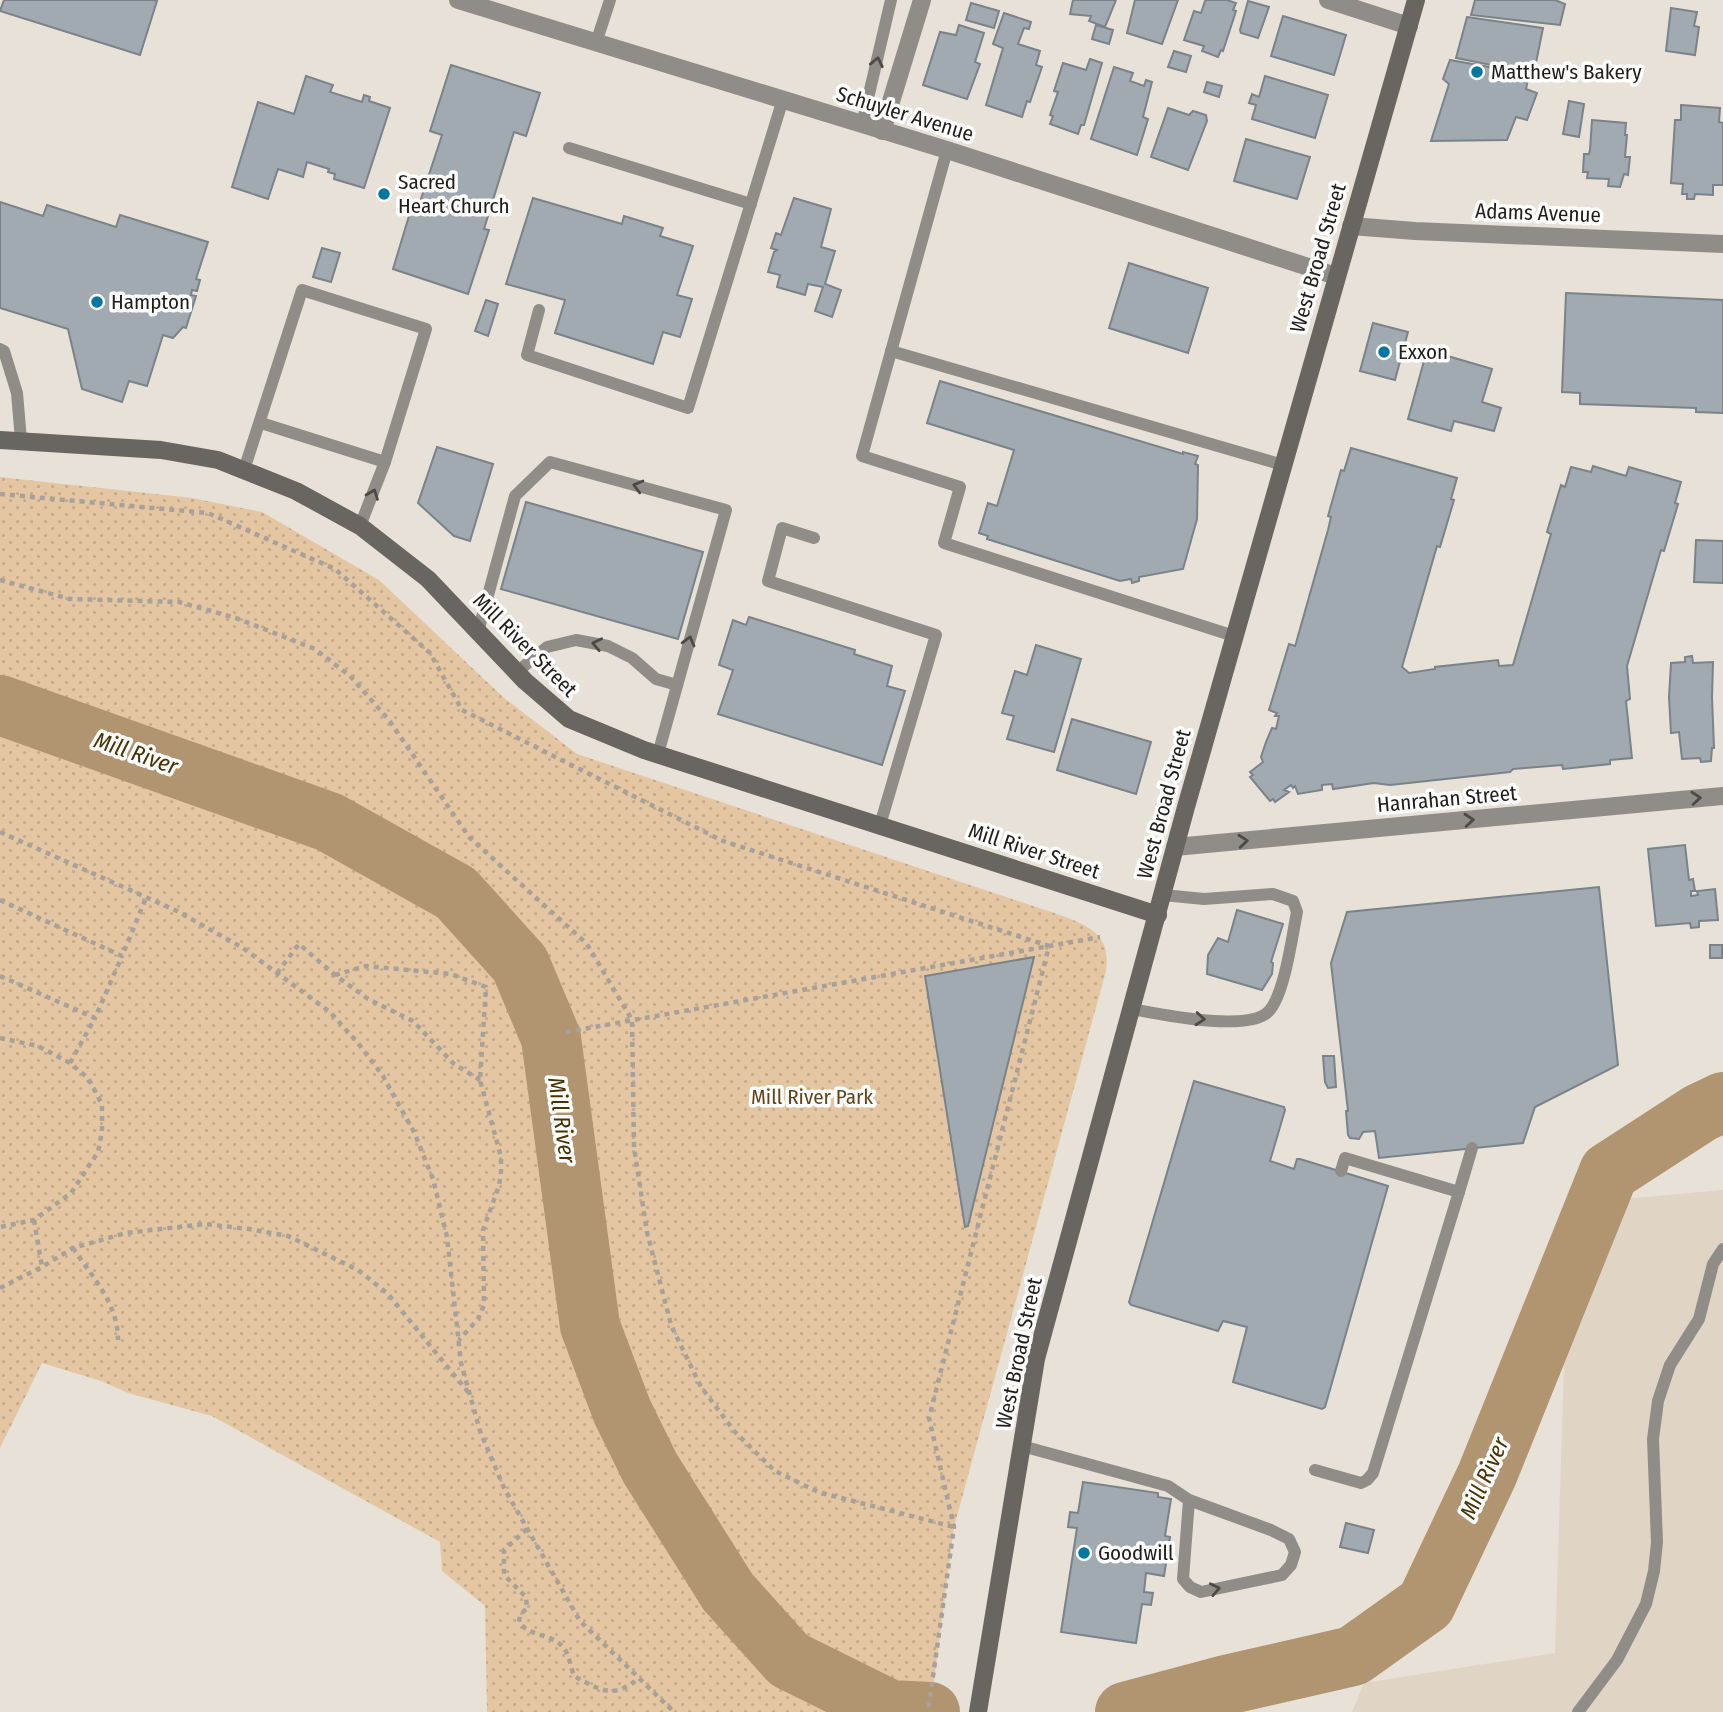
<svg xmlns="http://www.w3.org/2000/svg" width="1723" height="1712" viewBox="0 0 1723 1712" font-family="'Fira Sans Condensed',sans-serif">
<defs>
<pattern id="grass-dots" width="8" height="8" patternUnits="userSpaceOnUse" patternTransform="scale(1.75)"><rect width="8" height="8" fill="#e4c7a2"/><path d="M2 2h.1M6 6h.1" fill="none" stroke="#c3aa8b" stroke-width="1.8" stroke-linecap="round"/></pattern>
</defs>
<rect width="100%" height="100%" fill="#e8e1d7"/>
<path fill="#e0d4c4" d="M1723 1190V1712H1352L1364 1683 1555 1653 1569 1204Z"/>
<path fill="url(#grass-dots)" d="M0 477 192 498 262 512 379 580 503 697 577 754 1060 915C1090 926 1111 935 1106 971L954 1527 930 1712H487L485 1606 442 1571 440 1542 212 1416 128 1393 101 1381 42 1363 0 1448Z"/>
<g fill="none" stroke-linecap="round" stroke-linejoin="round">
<g stroke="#b19570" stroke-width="60">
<path d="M0 705 329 822 456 893 520 964 551 1038 590 1326 622 1411 650 1468 728 1592 789 1660 890 1710 930 1712"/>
<path d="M1125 1712 1226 1685 1353 1656 1426 1604 1487 1475 1609 1172 1700 1113 1723 1102"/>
</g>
</g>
<g fill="#a0aab0" stroke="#798389" stroke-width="2">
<path d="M4 0H154L157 1 140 55 0 11Z"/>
<path d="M1073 0H1116L1105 27 1089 21 1091 16 1070 14Z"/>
<path d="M1135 0H1178L1162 44 1127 33Z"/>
<path d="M1207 0H1227L1236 3 1233 10 1236 11 1223 51 1221 50 1218 57 1202 51 1204 46 1184 40 1194 11 1201 13 1205 1Z"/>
<path d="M1475 0H1555L1565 4 1560 25 1471 15Z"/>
<path d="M1248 1 1269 7 1258 38 1241 33 1240 30Z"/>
<path d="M971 3 999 11 994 28 966 20Z"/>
<path d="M1671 8 1697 12 1694 26 1699 27 1695 55 1666 51Z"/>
<path d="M1004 13 1031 22 1029 29 1024 28 1018 44 1040 51 1036 65 1042 67 1030 102 1027 101 1022 117 986 105 1003 48 993 44Z"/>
<path d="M1283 16 1346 35 1334 75 1271 56Z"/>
<path d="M1467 17 1543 28 1535 68 1527 67 1526 72 1456 58Z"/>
<path d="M959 25 984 33 975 62 980 64 967 99 923 85 940 32 956 35Z"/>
<path d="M1096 25 1113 30 1109 44 1092 39Z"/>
<path d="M1174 51 1191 56 1186 72 1168 67Z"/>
<path d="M1090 59 1102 63 1084 125H1081L1078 134 1050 124 1053 116 1050 115 1058 92 1054 91 1063 63 1086 70Z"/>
<path d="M1450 60 1529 74 1526 89 1537 93 1527 120 1516 117 1507 140 1431 141 1449 84 1443 79Z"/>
<path d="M451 65 540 93 526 136 514 132 484 229 489 230 468 294 393 269 412 206 418 208 442 135 430 131Z"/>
<path d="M1114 67 1133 73 1130 81 1144 86 1146 80 1152 82 1143 117 1148 119 1137 155 1091 139Z"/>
<path d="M306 76 333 85 330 92 362 102 364 95 370 97 369 101 390 108 364 188 334 179 335 174 328 172 329 169 307 162 303 177 278 169 268 199 232 187 258 102 294 114Z"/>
<path d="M1265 76 1328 95 1315 138 1252 119 1256 105 1249 103 1252 94 1259 97Z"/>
<path d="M1207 82 1222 86 1219 97 1204 92Z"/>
<path d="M1569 101 1584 104 1579 137 1563 134Z"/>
<path d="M1681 105 1720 108 1719 122 1723 123V185H1713V195L1695 194 1694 199H1687V194H1682L1683 184 1671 183 1675 120H1681Z"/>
<path d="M1168 108 1189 115 1193 111 1206 115 1207 121 1188 170 1151 157Z"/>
<path d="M1592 120 1626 123 1625 135H1627L1625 157H1630L1628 175 1624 174 1620 187 1608 186 1609 179 1587 178 1588 172H1583L1584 154H1589L1590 150Z"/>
<path d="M1246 139 1310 157 1297 199 1234 181Z"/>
<path d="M533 198 622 224 624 216 663 228 660 236 693 246 677 295 692 299 680 337 663 332 653 364 555 333 565 300 506 284Z"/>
<path d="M794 198 831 209 821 247 835 251 825 284 841 290 832 317 815 311 823 287 808 284 805 295 777 287 780 275 768 272 774 252 777 250 771 248 776 233 781 235Z"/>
<path d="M0 202 43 216 47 205 116 227 120 215 208 242 196 279 200 280 197 291 192 290 191 295 196 296 186 328 183 327 173 338 163 335 147 386 129 381 122 402 82 389 68 329 0 308Z"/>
<path d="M322 248 340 253 331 282 313 277Z"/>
<path d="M1129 263 1208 288 1188 353 1109 328Z"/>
<path d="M1566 293 1723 300V413L1696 412V408L1580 404V393L1562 392Z"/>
<path d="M486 300 498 304 488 336 475 331Z"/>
<path d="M1373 323 1408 332 1395 380 1360 371Z"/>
<path d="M1427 350 1492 369 1482 402 1501 408 1494 431 1454 421 1451 431 1408 419Z"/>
<path d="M940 381 1183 454V452L1198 456 1195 464 1198 465 1197 519 1183 569 1139 577V581L1132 583 1131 579 1120 581 987 539 988 536 979 533 988 503 997 506 1014 450 927 423Z"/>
<path d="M437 447 493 464 470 541 454 536 418 503Z"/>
<path d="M1351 448 1457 478 1451 499 1454 500 1440 547 1437 546 1402 667 1409 673 1435 669V667L1498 660 1499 666 1513 665 1551 534 1547 532 1561 485 1565 487 1571 467 1591 472 1593 466 1626 476 1629 467 1681 482 1675 503 1678 504 1664 551 1661 550 1627 666 1630 699 1626 701 1632 758 1610 760V764L1563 769 1562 765 1525 768 1513 769 1510 772 1390 785 1374 783 1333 789 1332 784 1322 785V790L1298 794 1295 786 1293 788 1291 785 1284 790 1289 792 1275 802 1273 799 1270 801 1250 777 1253 775 1250 772 1263 762 1261 757 1266 742 1272 728 1276 729 1279 716H1275L1277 713 1269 710 1289 644 1295 646 1296 643 1328 530 1331 517 1328 516 1341 470 1344 471Z"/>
<path d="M526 502 703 552 678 639 501 589Z"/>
<path d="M1696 540 1723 541V583L1694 582Z"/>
<path d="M749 617 855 650 854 654 892 666 887 686 905 691 882 765 718 714 733 670 719 665 733 620 746 625Z"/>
<path d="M1036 645 1081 659 1054 752 1007 739 1014 716 1002 713 1015 671 1027 675Z"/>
<path d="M1692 656 1693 663 1713 662 1712 697 1714 748H1712L1711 761 1701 762 1700 758 1682 759 1679 732 1671 733 1669 697 1671 663 1685 662V657Z"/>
<path d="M1072 719 1151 742 1136 794 1057 770Z"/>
<path d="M1685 845 1689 880 1693 879 1695 891H1691V896L1698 895 1697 891 1715 889 1718 920 1699 921V927L1691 928 1690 923 1656 926 1648 849Z"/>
<path d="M1599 887 1618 1065 1535 1107 1523 1143 1379 1158 1375 1131 1363 1132 1359 1139 1350 1138 1348 1135 1346 1111H1348L1331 963 1347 912Z"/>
<path d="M1237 910 1283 924 1271 962 1273 963 1272 974 1262 990 1207 974 1208 955 1218 938 1228 942Z"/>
<rect x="1710" y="945" width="12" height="13"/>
<path d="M1034 957 968 1226 965 1227 925 976Z"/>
<path d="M1323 1056H1334L1336 1087 1328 1088 1325 1082Z"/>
<path d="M1194 1081 1284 1107 1285 1110 1270 1161 1294 1169 1297 1159H1300L1388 1186 1325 1407 1322 1409 1233 1382 1247 1327 1223 1321 1218 1331 1131 1305 1129 1302Z"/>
<path d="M1083 1482 1158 1493V1497L1171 1499 1165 1536 1170 1537 1164 1576 1146 1573 1144 1592 1153 1593 1151 1605 1142 1604 1136 1643 1061 1632 1077 1528 1068 1527 1070 1512 1078 1513Z"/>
<path d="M1346 1523 1374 1530 1368 1553 1340 1547Z"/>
</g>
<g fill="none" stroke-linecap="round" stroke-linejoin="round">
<g stroke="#a7a199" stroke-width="4.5" stroke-dasharray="5 5" stroke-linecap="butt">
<path d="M0 494 208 513 335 569 430 653 462 710 723 841 1049 946 929 1418 954 1527 928 1712"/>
<path d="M0 580 70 599 179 602 236 618 315 649 350 676 389 720 469 837 587 944 632 1020 634 1147 647 1232 671 1325 701 1387 735 1432 775 1471 818 1492 954 1527"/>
<path d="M0 832 177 911 243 948 330 1012 358 1043 383 1076 400 1107 414 1132 433 1179 447 1237 461 1363 480 1431 504 1488 580 1621 674 1712"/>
<path d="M0 900 122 956 146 898"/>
<path d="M277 973 299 944 335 975 368 999 413 1021 454 1064 480 1080"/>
<path d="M335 975 366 966 451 974 486 987 480 1080 501 1157V1172L499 1186 483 1230 484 1305 478 1319 459 1340"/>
<path d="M0 976 95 1018 122 956"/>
<path d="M566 1032 1100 937"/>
<path d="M0 1038 38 1046 70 1063 88 1078 102 1104V1131L98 1152 71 1193 34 1220 0 1227"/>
<path d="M70 1063 95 1018"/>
<path d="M34 1220 42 1267"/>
<path d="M73 1248C92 1277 118 1303 118 1340"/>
<path d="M0 1288 42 1267 73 1248 126 1233 205 1224 249 1229 288 1236 358 1270 388 1294 468 1392"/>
<path d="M527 1529 504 1550V1575L526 1597 527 1608 520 1615 519 1622C529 1637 552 1633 564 1648 569 1655 571 1668 574 1676 600 1690 613 1700 639 1678"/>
</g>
<g stroke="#908d89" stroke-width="12">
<path d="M596 43 610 0"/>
<path d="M862 124 891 0"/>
<path d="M569 148 751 204"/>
<path d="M947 150 862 456 960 487 944 543 1234 636"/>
<path d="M539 310 527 355 688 408 783 99"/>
<path d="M0 349 4 351 17 393 21 440"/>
<path d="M891 351 1283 465"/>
<path d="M261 423 385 462"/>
<path d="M244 470 302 290 426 329 385 462 360 526"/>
<path d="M814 538 782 528 768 581 936 635 880 825"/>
<path d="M478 632 515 496 550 462 726 510 658 754"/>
<path d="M517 672 547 647 576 640 608 646 632 658 656 679 677 685"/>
<path d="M1132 1009C1160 1014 1249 1033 1269 1011 1285 993 1292 936 1297 912L1293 901 1273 894 1204 899 1163 895"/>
<path d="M1459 1192 1472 1148"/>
<path d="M1022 1446 1168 1486 1189 1500 1271 1530 1289 1539 1295 1552 1291 1565 1282 1575 1201 1592 1190 1587 1183 1579 1189 1500"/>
<path d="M1315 1470 1361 1483 1367 1480 1373 1473 1459 1192 1345 1158 1341 1171"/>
<path d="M1578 1712 1617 1660 1646 1604 1654 1571 1657 1542 1653 1439 1658 1401 1670 1365 1699 1319 1713 1264 1723 1249"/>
</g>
<g stroke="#908d89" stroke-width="18">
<path d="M458 0 947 150 1336 276"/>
<path d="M1328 0 1409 26"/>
<path d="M882 131 922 0"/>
<path d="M1351 226 1415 231 1723 244"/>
<path d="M1175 847 1723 796"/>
</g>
<g stroke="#696560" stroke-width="18">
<path d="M0 440 161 450 218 460 296 491 360 526 428 579 525 681 569 719 644 750 1158 915"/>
<path d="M978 1712 1036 1359 1186 807 1416 0"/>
</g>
</g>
<defs><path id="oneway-chevron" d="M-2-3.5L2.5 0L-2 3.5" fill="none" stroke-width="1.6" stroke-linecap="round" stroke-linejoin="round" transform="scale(1.75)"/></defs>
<g stroke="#4d4a46">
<use href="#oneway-chevron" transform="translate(877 62) rotate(-78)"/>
<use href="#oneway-chevron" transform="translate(638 486) rotate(-165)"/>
<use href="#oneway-chevron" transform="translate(373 494) rotate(-69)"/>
<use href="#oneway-chevron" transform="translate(689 641) rotate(-75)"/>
<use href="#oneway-chevron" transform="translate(597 644) rotate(-168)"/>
<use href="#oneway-chevron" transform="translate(1696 798) rotate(-5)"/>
<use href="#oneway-chevron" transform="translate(1469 820) rotate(-5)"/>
<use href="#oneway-chevron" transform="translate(1243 841) rotate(-5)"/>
<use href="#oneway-chevron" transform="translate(1200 1019) rotate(5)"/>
<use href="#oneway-chevron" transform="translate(1215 1589) rotate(-12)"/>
</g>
<g fill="#0477a1" stroke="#fff" stroke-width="2.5">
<circle cx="1477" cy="72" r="7"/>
<circle cx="384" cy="194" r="7"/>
<circle cx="97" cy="302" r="7"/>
<circle cx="1384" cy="352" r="7"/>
<circle cx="1084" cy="1553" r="7"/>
</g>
<g text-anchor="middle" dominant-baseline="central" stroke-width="7" stroke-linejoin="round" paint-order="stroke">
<g font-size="21" fill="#201d1a" stroke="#fff" text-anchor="start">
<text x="1491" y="72">Matthew's Bakery</text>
<text x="398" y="182">Sacred<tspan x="398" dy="24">Heart Church</tspan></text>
<text x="111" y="302">Hampton</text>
<text x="1398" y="352">Exxon</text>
<text x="1098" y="1553">Goodwill</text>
</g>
<g font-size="21" fill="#201d1a" stroke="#fff">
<text transform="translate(905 114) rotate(17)">Schuyler Avenue</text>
<text transform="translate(1538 213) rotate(2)">Adams Avenue</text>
<text transform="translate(1318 258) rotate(-74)">West Broad Street</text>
<text transform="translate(525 645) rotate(45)">Mill River Street</text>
<text transform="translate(1447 799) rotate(-5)">Hanrahan Street</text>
<text transform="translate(1164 804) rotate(-75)">West Broad Street</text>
<text transform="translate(1034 851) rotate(18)">Mill River Street</text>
<text transform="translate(1019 1353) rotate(-78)">West Broad Street</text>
</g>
<g font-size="21" fill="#624417" stroke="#fff">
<text x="812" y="1097">Mill River Park</text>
</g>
<g font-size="23" font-style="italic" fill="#4c3000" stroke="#fff">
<text transform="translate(136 753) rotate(19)">Mill River</text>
<text transform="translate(562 1120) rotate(82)">Mill River</text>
<text transform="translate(1484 1478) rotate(-66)">Mill River</text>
</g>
</g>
</svg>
